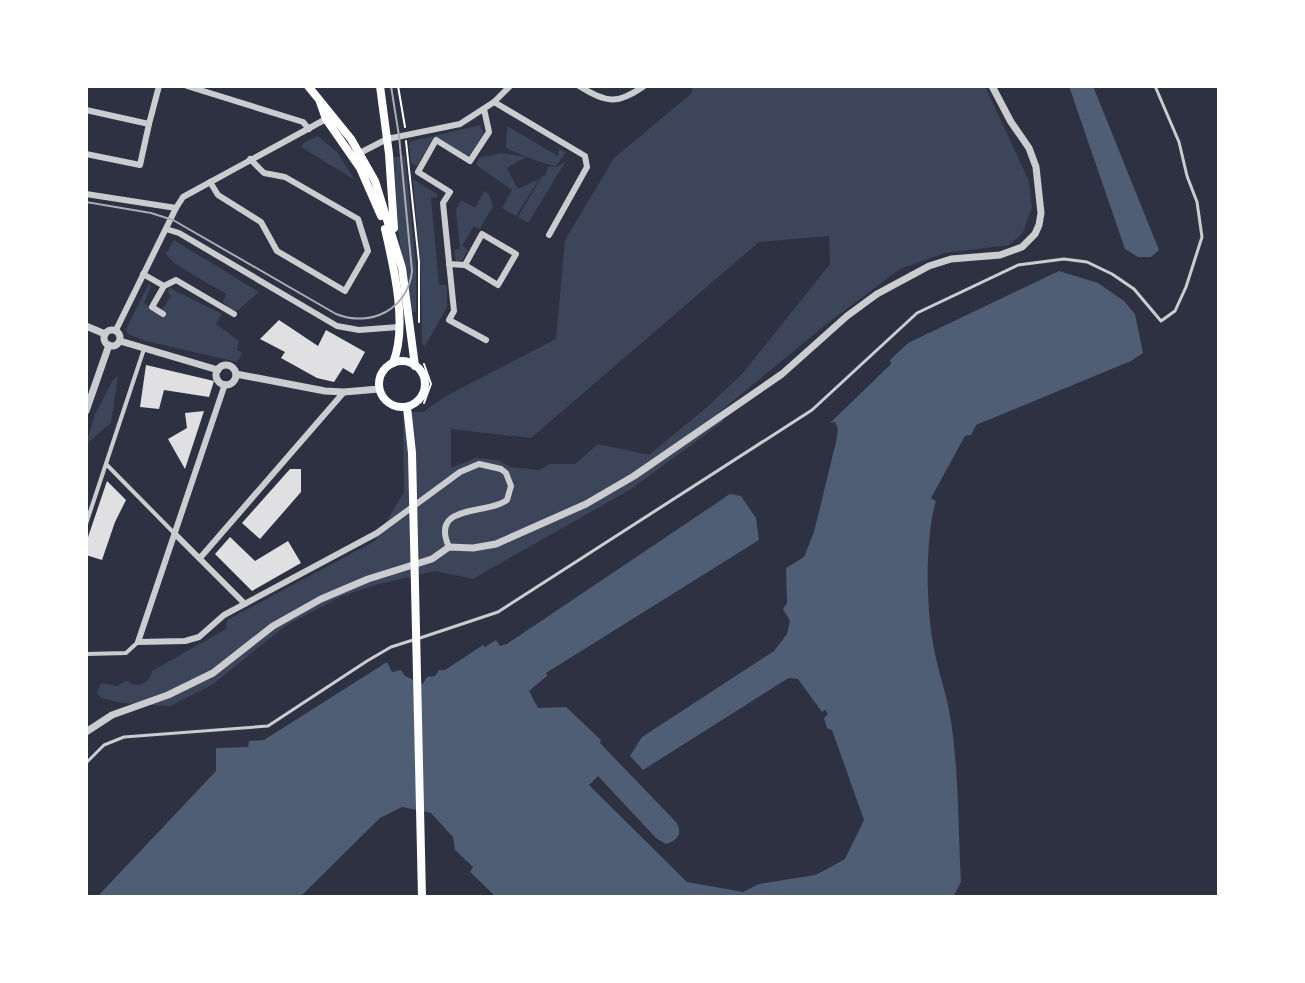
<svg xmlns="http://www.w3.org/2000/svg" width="1305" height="983" viewBox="0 0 1305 983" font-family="'Alegreya Sans',sans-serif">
<rect width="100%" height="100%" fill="#2d3142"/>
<g fill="#3c4559" fill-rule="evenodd">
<path d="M692 86H985L1029 181 1032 206 1023 233 1009 245 945 253 900 269 828 323 717 414 724 421 631 489 473 579 435 571 375 585 342 596 285 626 212 685 170 706 122 703 101 698 97 693 101 683 117 686 127 681C138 689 149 684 152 671L226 629 227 620 375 541 404 492 403 412H423L446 396 556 339 565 240 614 158 692 93ZM829 236 830 264 742 374 706 408 649 455 598 444 575 464H549L539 470 511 467 497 460 476 458 451 468V429L531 438 759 242Z"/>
<path d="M480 125 484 133 468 157 434 136 417 166 411 163 409 143 412 141Z"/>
<path d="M507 126 558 156 559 149 566 152 556 166C546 165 516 153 506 148Z"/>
<path d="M318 136 337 152 355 180 301 147 305 142Z"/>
<path d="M501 153 526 157 507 168 518 189 539 179 516 216 502 208 512 190 476 165 479 158Z"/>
<path d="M405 156 416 265V312H411L398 232 394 157Z"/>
<path d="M566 161 528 223 518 217 542 176H545L548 166 557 167Z"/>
<path d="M413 179 437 194V197L431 198 439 285H447V307L425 346 422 344 421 273Z"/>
<path d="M484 191 489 194 493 206 480 229 474 226 462 246 468 250 462 260 456 262 454 250 460 249 456 210 461 200 475 208Z"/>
<path d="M174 240 259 292 237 311 230 309 223 302 226 294 175 264 166 254Z"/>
<path d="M149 284 151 285 144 303 159 314 171 296 167 292 170 288 222 314 216 324 239 341 237 350 242 353 237 362 146 341 128 334 126 329Z"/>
<path d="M118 376 111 423 86 444 95 414 113 380Z"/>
</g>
<g fill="#4f5d75">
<path d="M1069 86H1093L1159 250 1151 257H1138L1125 249Z"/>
<path d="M1059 271 1098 283 1124 301 1135 314 1143 353 1131 361 976 425 971 435 965 436 931 498 936 501C925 537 926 606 933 643 937 669 947 694 951 721 959 774 958 829 961 882L953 897H496L470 872 473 867 455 850 453 837 431 813 402 807 380 818 300 897H97L216 771V748L248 747 249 741 264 740 387 662 392 672 401 670 405 676 423 684 427 677 435 676 439 670H445L483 645 485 647 496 640 500 646 507 644 730 494 741 496 756 518 759 540 546 673 547 676 529 691 538 708 566 707 601 740 600 743 676 822C683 833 678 841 666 844L656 838 598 776 589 785 687 882 743 892 759 884 815 875 827 869 845 859 864 820 832 730 827 728 824 718 828 714 825 710 822 712 798 679 789 678 782 682 643 770 630 756 642 737 774 651 787 634 790 621 783 609 787 603 786 568 804 557 814 532 836 442 838 429 835 422 830 423 891 364 890 360 908 343Z"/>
</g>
<g fill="#e0e0e3">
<path d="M279 320 318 346 326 330 365 352 353 374 343 368 334 382 317 378 281 358 285 352 260 339Z"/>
<path d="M146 365 214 381 209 397 164 390 159 409 140 407Z"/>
<path d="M204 411 185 469 168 439 187 428 185 413Z"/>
<path d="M290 469H301V492L260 539 242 523Z"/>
<path d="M107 481 126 500 115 522 102 560 86 555V543Z"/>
<path d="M230 537 255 561 288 541 301 563 252 591 215 554Z"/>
</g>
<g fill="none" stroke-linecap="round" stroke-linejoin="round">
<g stroke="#fff" stroke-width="2">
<path d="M398 86 405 127"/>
<path d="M406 141 419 262V322"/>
<path d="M424 403 431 384 424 364"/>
</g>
<g stroke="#caccd0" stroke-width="3">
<path d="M420 638 498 612 812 410 917 313 1018 265 1064 259 1087 262 1112 274 1134 289 1161 321 1175 311 1186 287 1202 237 1197 202 1187 176 1179 142 1155 86"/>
<path d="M86 763 104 745 124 737 268 726 367 661 391 647 413 640"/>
</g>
<g stroke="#caccd0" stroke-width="4">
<path d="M107 465 174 533"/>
<path d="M86 524 144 349"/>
<path d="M86 654 126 653 138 642"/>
</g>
<g stroke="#caccd0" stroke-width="6">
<path d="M187 86 303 122 309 129"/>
<path d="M579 86C607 103 617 105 644 86"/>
<path d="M494 102 585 156 587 167 549 235"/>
<path d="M484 109 489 132 470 161 436 140 418 172 450 192 443 203 454 311 449 320 486 340"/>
<path d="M86 110 149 124 140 165 86 154"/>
<path d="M149 124 159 86"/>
<path d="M356 155 387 139 460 124 494 102 510 86"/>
<path d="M210 182 218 195 261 222 277 251 345 291 368 251 358 219 285 177 264 173 250 159"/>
<path d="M86 194 176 208"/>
<path d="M166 229 179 233 337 326 359 330 399 327"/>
<path d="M449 264 465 265 498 285 516 254 482 234 465 265"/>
<path d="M143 274 164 286"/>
<path d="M163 314 152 307 164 286 176 280 234 314"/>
<path d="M116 330 176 208 183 197 326 119"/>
<path d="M225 384 138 642 185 641 199 637 224 615 377 533 460 472 479 464 501 469 506 473 511 486 507 500C488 515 429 503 449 547"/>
<path d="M175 534 245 604"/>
<path d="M200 558 344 392"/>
</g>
<g stroke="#caccd0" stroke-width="7">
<path d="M86 326 105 334"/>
<circle cx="112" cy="338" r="8"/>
<path d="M120 341 218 370"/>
<circle cx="226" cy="375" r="10"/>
<path d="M236 374 325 391 344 392 379 389"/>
<path d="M86 411 109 345"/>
<path d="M86 732 112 715 168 695 213 673 273 626 321 599 368 579 432 559 449 547 473 548 496 544 586 504 634 476 782 374 847 316 877 294 929 266 951 259 1000 255 1022 247 1035 234 1039 225 1041 213 1036 167 1029 148 1011 122 992 86"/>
</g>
<g stroke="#fff" stroke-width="8">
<path d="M308 86 351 139 375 181 402 268 415 366"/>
<path d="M380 86 389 154 394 228"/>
<path d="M320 102 326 119 360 168 381 216"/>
<path d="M385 229C394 268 408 326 393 363"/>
<circle cx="402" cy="384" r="23"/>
<path d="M407 407 412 453 422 897"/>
</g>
<path stroke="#abadb3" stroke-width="2" d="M86 202 151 213 173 220 336 314C371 328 408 309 412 271L399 136 391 86"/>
</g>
<rect width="1305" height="983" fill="none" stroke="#ffffff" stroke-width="176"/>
</svg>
